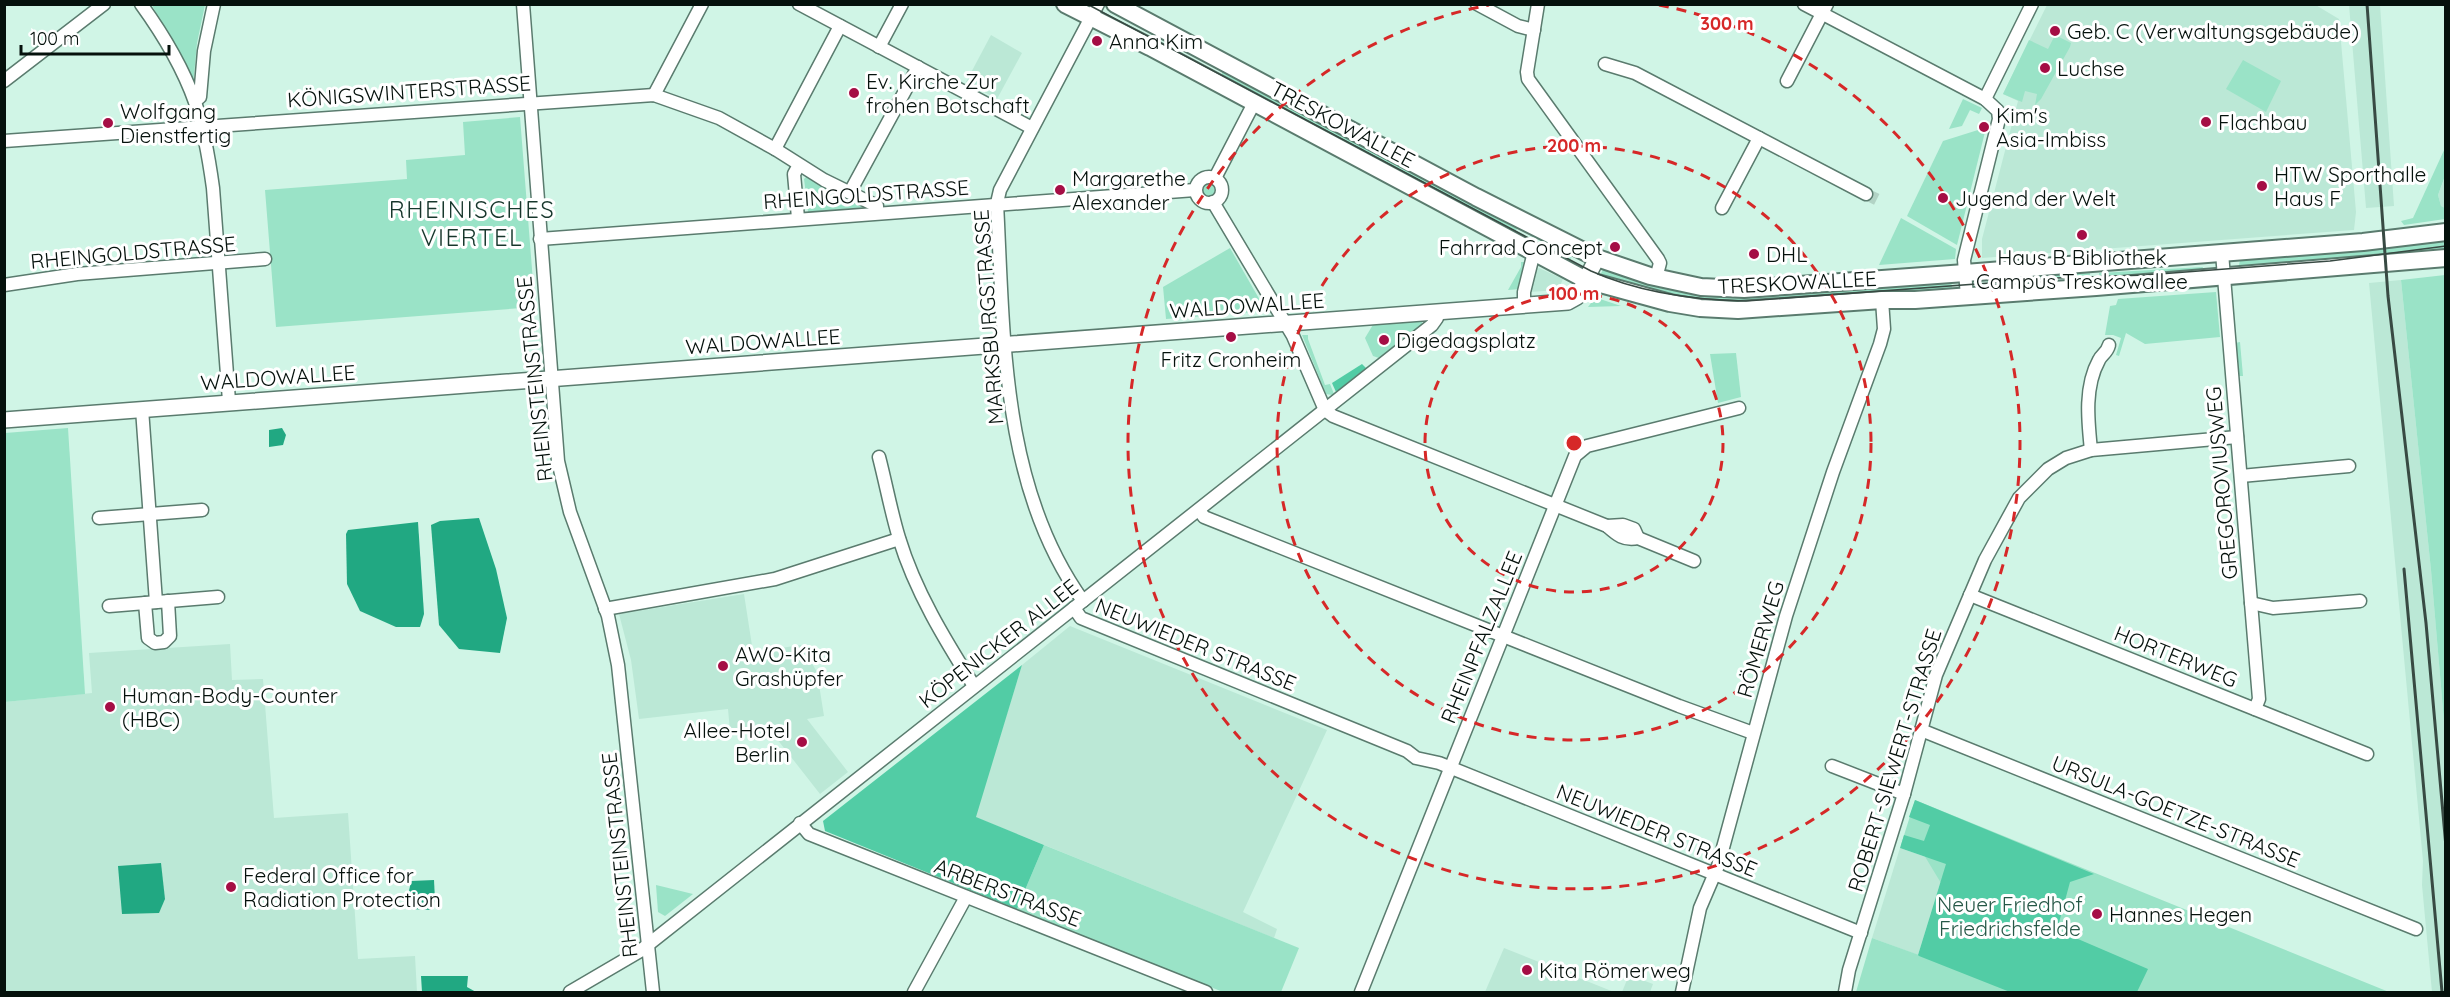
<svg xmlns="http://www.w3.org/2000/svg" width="2450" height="997" viewBox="0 0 2450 997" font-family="Quicksand,sans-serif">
<rect width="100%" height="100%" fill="#d0f5e6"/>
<g fill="#bbe8d6">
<path d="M2314 4 2339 19 2356 212 2354 230 1982 258V239L2018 101 2003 94 2047 5Z"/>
<path d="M2349 5H2380L2394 206 2366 208Z"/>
<path d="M991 35 1022 53 997 99 966 82Z"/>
<path d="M2445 177V208L2441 206 2438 195Z"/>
<path d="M1539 268 1563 279 1558 290 1530 292 1536 270Z"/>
<path d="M2401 280 2431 570 2445 733V992H2432L2422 885 2423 861 2369 283Z"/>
<path d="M744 594 753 652 801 645 817 672 824 716 807 719 848 772 820 794 766 725 730 731 728 709 639 719 631 660 619 614Z"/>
<path d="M1070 626 1327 730 1243 912 1277 929 1274 938 975 817 1022 665Z"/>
<path d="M230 644 232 680 263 679 274 818 348 813 358 959 415 956 417 992H5V702L92 693 89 653Z"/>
<path d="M1900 848 1946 864 1918 955 1872 938Z"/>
<path d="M1504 948 1614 992H1485Z"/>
<path d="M1629 975 1653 984 1650 992H1622Z"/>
</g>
<g fill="#9ae3c7">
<path d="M152 5H205L197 43 193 86Z"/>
<path d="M1119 21 1221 75 1224 70 1518 227 1514 234 1117 24Z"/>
<path d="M2055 35 2071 43 2070 47 2041 99 2035 105 2037 94 2025 91 2022 102 2003 94 2029 40 2048 49Z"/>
<path d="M2243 60 2281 81 2266 112 2226 89Z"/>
<path d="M1963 99 1982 108 1979 114 1970 110 1962 126 1949 129Z"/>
<path d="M520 117 535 307 276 327 265 190 407 179 406 160 465 155 463 122Z"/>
<path d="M1978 130 1985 132 1957 245 1907 216 1943 141Z"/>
<path d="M2445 148V176L2438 195 2441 206 2445 208V219L2404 225 2401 221 2413 218Z"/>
<path d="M807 176 866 207 808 212 804 179Z"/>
<circle cx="1208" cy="189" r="7"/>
<path d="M1901 218 1956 249 1955 259 1879 265Z"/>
<path d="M2445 236V250L2238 270 2240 260 2333 253Z"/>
<path d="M1554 244 1573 254 1568 264 1543 251Z"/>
<path d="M1230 248 1261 302 1255 312 1166 319 1163 287Z"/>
<path d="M1521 262H1524L1520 289 1508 290 1521 267Z"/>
<path d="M2203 267 2201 273 2100 282 2099 273Z"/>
<path d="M1603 270 1641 282 1667 287 1951 279 1952 288 1767 303H1701L1598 278Z"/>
<path d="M2090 271V275L1987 282 1986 279Z"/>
<path d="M2445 275H2446L2445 733 2431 570 2401 280Z"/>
<path d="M2216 292 2220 337 2145 344 2126 333 2119 356 2116 355 2121 338 2113 335H2105L2110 306 2116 305 2118 299Z"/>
<path d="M1597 298 1621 306 1588 307 1594 299Z"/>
<path d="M1422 320V324L1379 358 1373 356 1365 338 1374 323Z"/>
<path d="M1302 335H1308V339L1325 385 1330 384 1334 394 1332 395 1326 394Z"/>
<path d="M2240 342 2243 376H2237L2235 343Z"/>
<path d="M1736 353 1741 397 1718 403 1710 354Z"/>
<path d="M68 428 85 694 5 702V433Z"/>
<path d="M1915 800 2389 992H1856L1872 938 1919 955 1944 888 1921 850 1901 845Z"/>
<path d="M1044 845 1299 948 1281 992H1223L1017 909Z"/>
<path d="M656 885 693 894 665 916 658 912Z"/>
</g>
<g fill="#52cca5">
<path d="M1362 364 1366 368 1336 392 1332 383Z"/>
<path d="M1022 665 976 817 1044 845 1017 909 825 831 823 821Z"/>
<path d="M1915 800 2094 874 2070 882 2057 930 2148 969 2137 992H2010L1919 956 1918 955 1946 864 1900 848 1904 835 1924 841 1930 825 1909 817Z"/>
</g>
<g fill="#21a882">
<path d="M282 428 286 435 283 445 269 447V430Z"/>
<path d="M479 518 496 569 507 618 500 653 459 649 439 625 431 525 440 521Z"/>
<path d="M418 522 424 614 420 627H396L360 611 347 584 346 534 348 530Z"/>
<path d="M161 863 165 899 159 913 122 914 118 866Z"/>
<path d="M434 880 435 900 432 910 410 909 408 896 411 881Z"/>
<path d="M421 976H468L467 987 476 992H422Z"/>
</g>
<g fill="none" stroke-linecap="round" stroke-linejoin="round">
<path stroke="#b2d3c5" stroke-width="12" stroke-dasharray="12 6" stroke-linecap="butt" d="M1866 194 1878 200"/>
<defs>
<g id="minor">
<path d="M141 4C162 33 183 68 195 102 204 129 209 159 213 188L229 401"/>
<path d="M523 4 558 461 570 512 608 616 618 665 653 992"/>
<path d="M799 4 1032 128"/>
<path d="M1477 4 1518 26 1534 30"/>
<path d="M1538 4 1527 72 1528 79 1658 259 1660 263 1656 278"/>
<path d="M1804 4 1985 99 1998 111 1999 119 1964 260 1967 296"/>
<path d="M879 47 902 4"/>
<path d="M1605 64 1635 73 1866 194"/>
<path d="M4 81 104 4"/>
<path d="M1787 81 1827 4"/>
<path d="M654 95 702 4"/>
<path d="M1985 99 2032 4"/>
<path d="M195 101 200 97 204 51 214 4"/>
<path d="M4 141 654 95 719 118 775 149 824 180 877 206V213"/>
<path d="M775 149 840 26"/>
<circle cx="1209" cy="190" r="13"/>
<path d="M1215 178 1254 103"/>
<path d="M850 192 918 67"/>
<path d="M1213 202 1293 336 1325 410"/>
<path d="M1722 208 1759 138"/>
<path d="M798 218 794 174 799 165"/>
<path d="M540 239 1195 190"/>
<path d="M2222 253 2259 699 2255 709"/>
<path d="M4 285 77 274 265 259"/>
<path d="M1524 306V292L1534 252"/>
<path d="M142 409 156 602"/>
<path d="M1325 410 1333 416 1607 526C1617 535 1624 541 1638 538L1694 561"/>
<path d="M2091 450C2088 421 2084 387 2099 360 2102 354 2107 353 2109 345"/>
<path d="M879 457C886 484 891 512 899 538 915 591 945 640 974 686"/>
<path d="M2241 476 2349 466"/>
<path d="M1199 510 1204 517 1679 706 1753 733"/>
<path d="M99 518 202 510"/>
<path d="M1607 526 1623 525 1634 529 1638 538"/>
<path d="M1970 595 2367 754"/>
<path d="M1083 601C1001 487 1004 337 997 203L1000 190 1098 4"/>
<path d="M145 603 148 638 155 643 164 642 170 636 168 601"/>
<path d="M2251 603 2273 608 2360 601"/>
<path d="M109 606 218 597"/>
<path d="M1074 608 1081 618 1407 751 1416 758 1439 763 1861 933"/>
<path d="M605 609 775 579 899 539"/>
<path d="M1921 730 2416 929"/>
<path d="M1832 766 1904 794"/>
<path d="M800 823 809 834 1206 992"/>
<path d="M570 992 640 951 1432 325 1437 318V312"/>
<path d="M914 992 966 897"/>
<path d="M1361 992 1575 456 1587 446 1739 408"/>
<path d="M1682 992 1700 908 1718 866 1786 616 1833 472 1880 344 1884 329 1882 300"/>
<path d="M1845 992 1849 970 1904 794 1936 675 1985 560 2019 498 2048 469 2066 458 2091 450 2237 437"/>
</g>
<path id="tertiary" d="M4 420 1568 302 1577 297 1597 258"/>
<g id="secondary">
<path d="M1065 4 1150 47 1586 280 1670 303 1700 308 1738 310 1882 300H1915L2096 287 2446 258"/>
<path d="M1115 4 1476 197 1597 258 1650 276 1701 287 1744 289 1965 273 2363 242 2446 232"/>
</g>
</defs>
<use href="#minor" stroke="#5a7b6e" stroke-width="15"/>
<use href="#tertiary" stroke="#5a7b6e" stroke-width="18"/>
<use href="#secondary" stroke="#5a7b6e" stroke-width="20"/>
<use href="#minor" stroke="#fff" stroke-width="12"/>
<use href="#tertiary" stroke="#fff" stroke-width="15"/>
<use href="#secondary" stroke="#fff" stroke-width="16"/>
<path stroke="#384a43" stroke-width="1.5" d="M1087 4 1591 271C1640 293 1692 300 1746 301L2056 278 2146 275 2330 261 2446 246"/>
<g stroke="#384a43" stroke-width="3">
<path d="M2367 4 2388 296 2426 623 2446 847"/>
<path d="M2404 569 2442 992"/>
</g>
</g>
<g fill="none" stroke="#d62828" stroke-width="3" stroke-dasharray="10 8">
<circle cx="1574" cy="443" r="149"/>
<circle cx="1574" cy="443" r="297"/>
<path d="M1659 5A446 446 0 1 1 1489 5"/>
</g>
<g fill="#a50e45" stroke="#fff" stroke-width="2">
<circle cx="2055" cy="31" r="6"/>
<circle cx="1097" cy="41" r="6"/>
<circle cx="2045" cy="68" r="6"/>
<circle cx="854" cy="93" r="6"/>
<circle cx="2206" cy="122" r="6"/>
<circle cx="108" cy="123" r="6"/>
<circle cx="1984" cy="127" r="6"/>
<circle cx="2262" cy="186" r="6"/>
<circle cx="1060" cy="190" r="6"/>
<circle cx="1943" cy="198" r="6"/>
<circle cx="2082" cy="235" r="6"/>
<circle cx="1615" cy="247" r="6"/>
<circle cx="1754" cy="254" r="6"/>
<circle cx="1231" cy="337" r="6"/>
<circle cx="1384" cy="340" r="6"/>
<circle cx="723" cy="666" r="6"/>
<circle cx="110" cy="707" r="6"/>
<circle cx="802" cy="742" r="6"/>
<circle cx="231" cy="887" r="6"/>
<circle cx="2097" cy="914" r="6"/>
<circle cx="1527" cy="970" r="6"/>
</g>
<g text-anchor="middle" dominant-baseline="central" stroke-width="6" stroke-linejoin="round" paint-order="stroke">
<g font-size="21" fill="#05110c" stroke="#fff" text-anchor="start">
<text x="2067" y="31">Geb. C (Verwaltungsgebäude)</text>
<text x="1109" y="41">Anna Kim</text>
<text x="2057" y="68">Luchse</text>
<text x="866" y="81">Ev. Kirche Zur<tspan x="866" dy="24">frohen Botschaft</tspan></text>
<text x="120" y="111">Wolfgang<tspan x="120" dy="24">Dienstfertig</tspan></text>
<text x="1996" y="115">Kim's<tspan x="1996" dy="24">Asia-Imbiss</tspan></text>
<text x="2218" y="122">Flachbau</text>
<text x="2274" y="174">HTW Sporthalle<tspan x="2274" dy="24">Haus F</tspan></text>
<text x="1072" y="178">Margarethe<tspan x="1072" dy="24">Alexander</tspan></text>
<text x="1955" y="198">Jugend der Welt</text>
<text x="1603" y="247" text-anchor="end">Fahrrad Concept</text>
<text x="1766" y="254">DHL</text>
<text x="2082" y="257" text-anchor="middle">Haus B Bibliothek<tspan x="2082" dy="24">Campus Treskowallee</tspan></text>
<text x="1396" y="340">Digedagsplatz</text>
<text x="1231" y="359" text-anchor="middle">Fritz Cronheim</text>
<text x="735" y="654">AWO-Kita<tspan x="735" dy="24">Grashüpfer</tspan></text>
<text x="122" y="695">Human-Body-Counter<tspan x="122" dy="24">(HBC)</tspan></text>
<text x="790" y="730" text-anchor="end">Allee-Hotel<tspan x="790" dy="24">Berlin</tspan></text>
<text x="243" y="875">Federal Office for<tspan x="243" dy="24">Radiation Protection</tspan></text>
<text x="2109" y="914">Hannes Hegen</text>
<text x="1539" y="970">Kita Römerweg</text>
</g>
<g font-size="21" fill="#05110c" stroke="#fff">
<text transform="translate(409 91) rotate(-4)">KÖNIGSWINTERSTRASSE</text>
<text transform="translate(1343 124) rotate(28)">TRESKOWALLEE</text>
<text transform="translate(866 194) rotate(-4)">RHEINGOLDSTRASSE</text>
<text transform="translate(133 252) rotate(-5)">RHEINGOLDSTRASSE</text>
<text transform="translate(1797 282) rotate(-3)">TRESKOWALLEE</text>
<text transform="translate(1247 305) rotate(-4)">WALDOWALLEE</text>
<text transform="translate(988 317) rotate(-94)">MARKSBURGSTRASSE</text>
<text transform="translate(763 341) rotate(-4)">WALDOWALLEE</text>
<text transform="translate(278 377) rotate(-4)">WALDOWALLEE</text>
<text transform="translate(534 379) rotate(-96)">RHEINSTEINSTRASSE</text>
<text transform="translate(2221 483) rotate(-95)">GREGOROVIUSWEG</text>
<text transform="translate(1481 637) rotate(-68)">RHEINPFALZALLEE</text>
<text transform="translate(1760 639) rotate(-74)">RÖMERWEG</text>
<text transform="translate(998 643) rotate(-38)">KÖPENICKER ALLEE</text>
<text transform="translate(1196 644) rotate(22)">NEUWIEDER STRASSE</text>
<text transform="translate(2176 656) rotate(22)">HORTERWEG</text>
<text transform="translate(1894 760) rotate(-73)">ROBERT-SIEWERT-STRASSE</text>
<text transform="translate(2176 811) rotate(22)">URSULA-GOETZE-STRASSE</text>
<text transform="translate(1657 830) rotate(22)">NEUWIEDER STRASSE</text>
<text transform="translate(619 855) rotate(-96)">RHEINSTEINSTRASSE</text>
<text transform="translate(1008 892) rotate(21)">ARBERSTRASSE</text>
</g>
<g font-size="21" fill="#265847" stroke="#fff">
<text x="2010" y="904">Neuer Friedhof<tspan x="2010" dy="24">Friedrichsfelde</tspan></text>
</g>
<g font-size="24" letter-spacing="1.5" fill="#17372c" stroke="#fff">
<text x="472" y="209">RHEINISCHES<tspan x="472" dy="28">VIERTEL</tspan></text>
</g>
</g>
<circle cx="1574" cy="443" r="9" fill="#d62828" stroke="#fff" stroke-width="3"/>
<g font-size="18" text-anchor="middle" font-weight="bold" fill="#d62828" stroke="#fff" stroke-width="6" stroke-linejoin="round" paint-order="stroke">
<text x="1727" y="30">300 m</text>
<text x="1574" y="152">200 m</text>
<text x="1574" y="300">100 m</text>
</g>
<rect width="2450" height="997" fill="none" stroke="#05110c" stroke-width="12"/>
<path d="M21 45v9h148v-9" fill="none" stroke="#05110c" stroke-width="3"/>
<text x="30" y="45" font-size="18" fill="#05110c" stroke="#ffffff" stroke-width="4.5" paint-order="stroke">100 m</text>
</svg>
